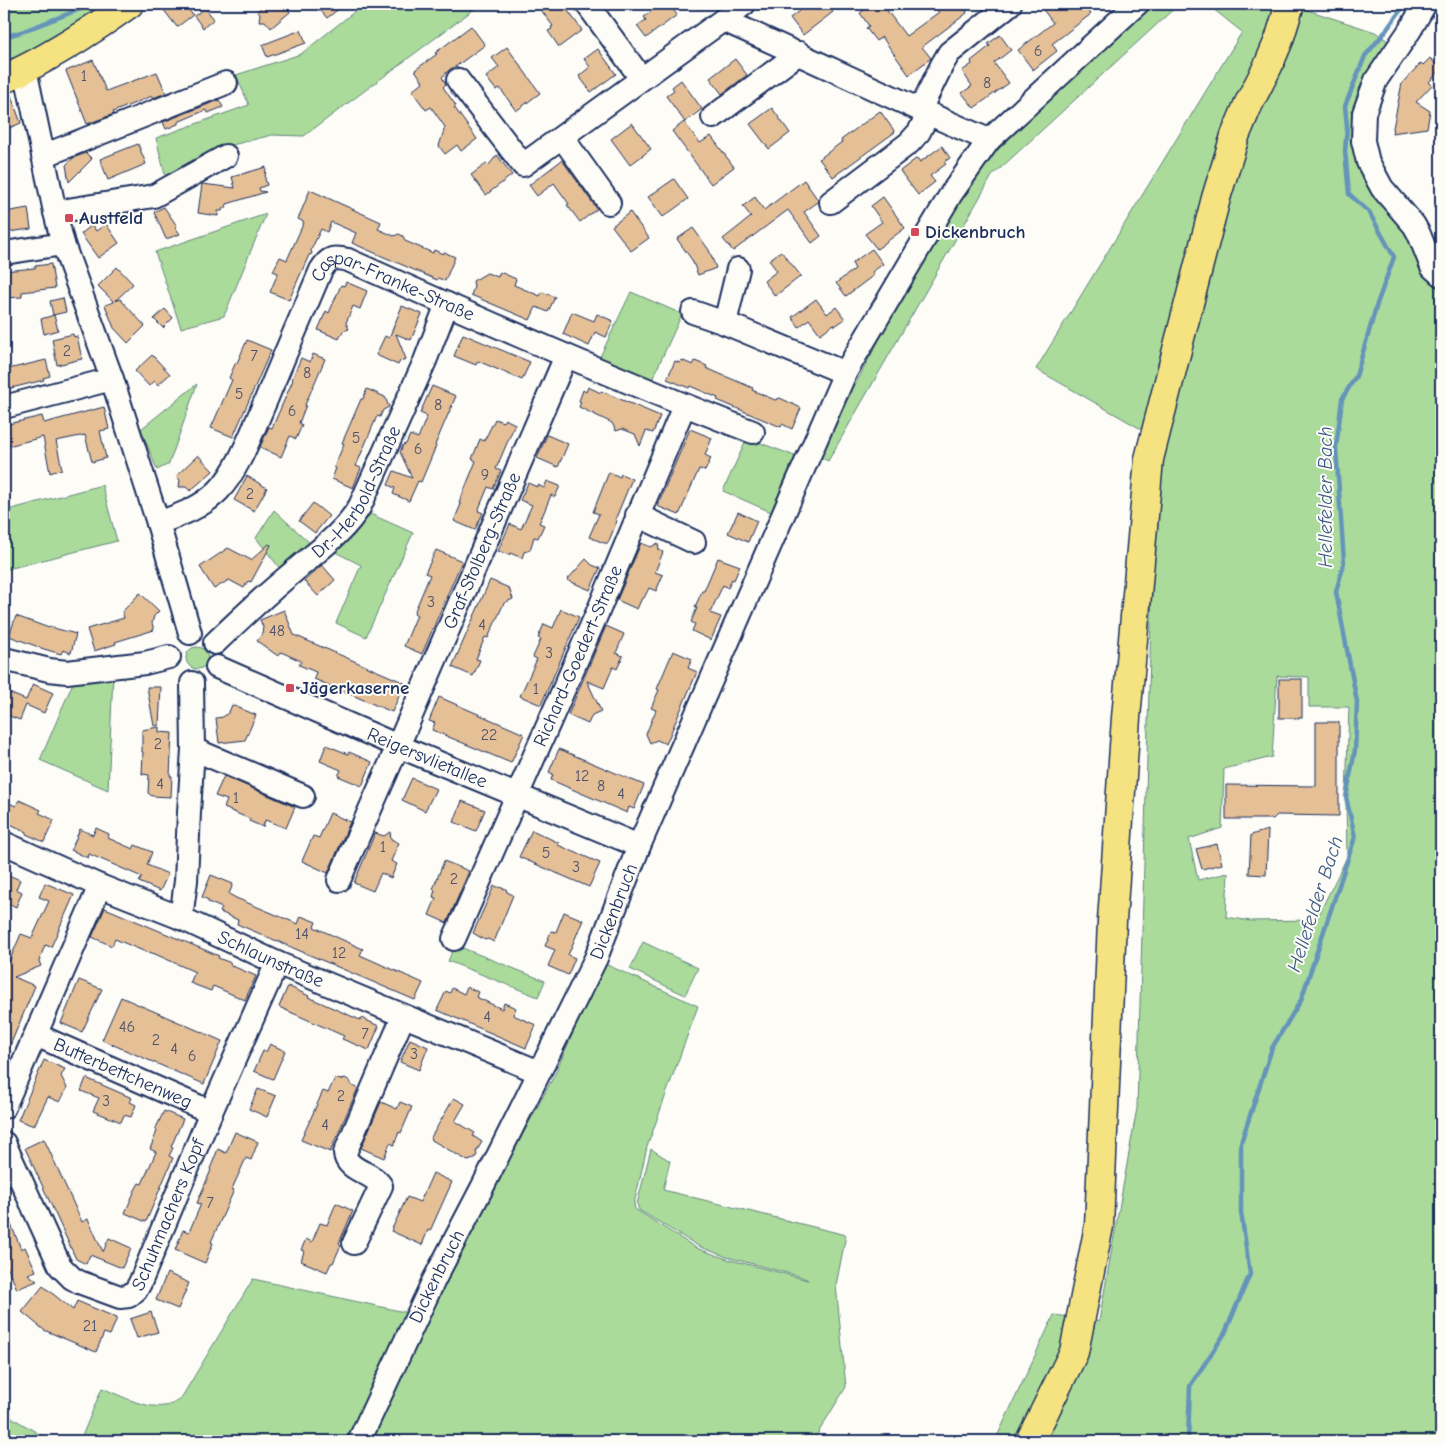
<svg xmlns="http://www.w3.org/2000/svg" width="1445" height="1445" viewBox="0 0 1445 1445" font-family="'Comic Neue',sans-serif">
<rect width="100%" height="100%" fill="#fdfcf7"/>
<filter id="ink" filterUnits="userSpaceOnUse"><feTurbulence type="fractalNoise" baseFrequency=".02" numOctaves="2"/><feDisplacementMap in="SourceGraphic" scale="10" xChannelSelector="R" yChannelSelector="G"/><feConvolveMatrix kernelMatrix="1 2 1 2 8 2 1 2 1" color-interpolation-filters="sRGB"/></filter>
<g filter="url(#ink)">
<g fill="#aadb9b" stroke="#62857c" fill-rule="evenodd">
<path d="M4 4H108L18 57 4 59Z"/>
<path d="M364 4H481L304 136 272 135 232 145 166 179 156 138 249 105 236 75 301 54Z"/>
<path d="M1153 4H1179L992 176 828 461 818 456 930 242 979 168 1125 28Z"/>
<path d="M1207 4H1289L1375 32 1391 43 1357 114 1439 290H1441V1441H995L1054 1315 1099 1321 1137 1108 1153 550 1162 441 1036 369 1242 32ZM1277 676 1309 677V707H1349L1346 797 1347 857 1316 920 1251 921 1226 917 1228 873 1198 880 1189 839 1222 828 1224 769 1272 757Z"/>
<path d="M266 214 224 316 181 328 155 252Z"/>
<path d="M631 292 682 314 651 382 598 361Z"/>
<path d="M197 384 169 464 157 470 141 429Z"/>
<path d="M747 438 795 456 771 512 723 491Z"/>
<path d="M102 485 117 541 4 570V511Z"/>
<path d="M274 510 312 545 282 571 256 538Z"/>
<path d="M366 512 413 533 366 637 336 623 361 565 329 549Z"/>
<circle cx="197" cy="658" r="11"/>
<path d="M113 674 108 790 40 760 75 678Z"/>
<path d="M643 942 698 968 685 995 630 969Z"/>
<path d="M455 945 545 981 538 997 448 961Z"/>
<path d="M603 963 698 1006 647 1147 634 1204 635 1209 696 1248 727 1259 808 1280 802 1277 727 1257 698 1246 639 1210 637 1204 651 1149 670 1161 663 1190 846 1235 836 1285 846 1387 813 1441H367L470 1233 555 1074Z"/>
<path d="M253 1279 418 1315 354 1441H80L102 1388C122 1396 148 1411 169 1405 173 1404 176 1401 180 1400Z"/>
<path d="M4 1413 51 1441H4Z"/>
</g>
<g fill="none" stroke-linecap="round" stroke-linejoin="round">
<g stroke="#6594ba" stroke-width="4.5">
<path d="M4 37 21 32 83 8 89 4"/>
<path d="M1188 1441 1190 1386 1225 1333 1250 1274 1241 1212V1143L1272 1048 1301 1000 1355 837 1346 797 1355 750 1357 702 1336 592 1344 562 1336 448 1342 399 1356 376 1377 304 1394 257 1369 212 1349 194 1345 151 1347 127 1345 106 1365 56 1385 32 1405 4"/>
</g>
</g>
<g fill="#e5bf96" stroke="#1b2f5e">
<path d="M169 4H184L193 15 177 27 163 9Z"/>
<path d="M266 4H284L290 12 271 28 265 21H259L260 14 257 11Z"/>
<path d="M315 4H345L327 18Z"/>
<path d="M549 4H563L582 30 559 47 548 31 552 29 551 27 553 26 541 10Z"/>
<path d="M661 4H669L677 15 646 38 637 26 646 20 644 17Z"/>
<path d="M793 4H826L833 12 803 35 790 18 799 11Z"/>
<path d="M872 4H882L906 36 939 12 936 9 943 4H976L966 11 967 13 922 47 931 58 909 75 882 37 876 41 866 28 869 26 860 13Z"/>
<path d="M1039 4H1083L1091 14 1052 44 1057 51 1033 70 1018 50 1053 23Z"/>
<path d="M205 8 214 19 203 28 194 16Z"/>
<path d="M471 26 485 45 455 67 450 69 442 77 446 84 443 87 456 106 454 107 477 139 461 151 457 145 445 154 439 146 445 127 431 107 426 110 412 91 423 82 415 70 437 54 435 53Z"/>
<path d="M301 30 306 43 267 57 262 45Z"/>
<path d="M1000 35 1011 50 994 63 1009 83 974 108 962 93 972 86 962 71 972 64 971 61 990 46 988 44Z"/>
<path d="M507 47 540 93 516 111 500 88 496 90 486 77 499 67 492 58Z"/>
<path d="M598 49 616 74 591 92 579 76 590 67 584 59Z"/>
<path d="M1430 58 1441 69 1429 82 1432 85 1416 102 1430 111 1427 128 1392 133 1402 83 1421 63 1423 65Z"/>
<path d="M735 59 747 75 722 94 710 78Z"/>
<path d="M93 60 106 91 157 72 166 93 153 98 152 96 113 112 114 114 87 124 66 71Z"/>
<path d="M681 80 702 109 685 122 666 96 674 90 672 87Z"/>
<path d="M10 93 21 123 7 129 4 120V94Z"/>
<path d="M219 100 223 107 208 113 206 110 178 122V124L166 129 163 122Z"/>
<path d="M772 108 790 133 769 149 750 124Z"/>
<path d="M880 111 895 132 833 177 819 159 842 142 841 140Z"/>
<path d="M684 122 700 143 711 136 734 167 711 184 672 131Z"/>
<path d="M632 123 651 149 630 165 611 139Z"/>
<path d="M138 144 146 164 108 180 100 159Z"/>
<path d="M942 146 950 158 944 162 946 164 930 176 935 182 918 195 900 171 917 158 920 162Z"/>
<path d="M86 153 92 159 69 182 66 165 73 158Z"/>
<path d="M497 155 512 175 486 195 471 175 486 164 488 166Z"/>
<path d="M562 160 597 209 580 222 567 205 569 204 554 183 537 196 529 185Z"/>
<path d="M266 167 265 179 267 185 259 188 260 191 266 192 227 204 226 208H223L222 211H218V216L198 213 202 184 235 188 232 177Z"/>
<path d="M674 179 688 199 663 217 648 197Z"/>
<path d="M804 180 818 200V202L804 212 821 236 812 243 788 210 733 251 723 239 751 217 743 206 755 197 764 210Z"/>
<path d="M310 190 381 222 378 229 394 236 399 234 403 236 405 241 433 253 434 250 443 254 444 252 455 257 445 281 438 278 437 280 352 243 356 233 331 222 327 232 321 229 311 250 312 254 309 255 289 300 270 292 278 273 273 271 280 257 287 260 304 222 298 219Z"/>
<path d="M883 197 905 228 877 249 865 234 882 222 871 206Z"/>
<path d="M164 207 177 226 175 227 180 234 166 239 154 212Z"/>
<path d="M28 208 31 229 8 232 5 212Z"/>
<path d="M630 212 649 238 631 251 612 226Z"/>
<path d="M106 224 119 243 98 258 81 234 92 225 96 231Z"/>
<path d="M693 228 709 250 716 268 698 275 692 260 677 239Z"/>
<path d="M872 249 883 264 872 272 874 275 846 296 836 283 855 269 852 263Z"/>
<path d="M781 251 801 276 775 296 764 281 777 271 769 260Z"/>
<path d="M51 264 55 288 22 292V297L4 298V271L35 268V266Z"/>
<path d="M117 267 133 284 115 301 120 299 145 326 128 343 114 328 105 305 114 302 98 286Z"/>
<path d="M500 272 516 279 514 285 540 296 542 292 555 297 548 312 536 307 530 320 471 295 474 287 473 281 487 273 498 277Z"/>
<path d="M346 282 367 291 360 309 353 306 346 323 349 329 343 331 339 339 318 330 326 311 329 313 341 285 344 286Z"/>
<path d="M63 298 66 312 53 315 50 301Z"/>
<path d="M816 299 827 314 836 307 845 319 835 326 834 324 820 334 809 319 799 327 792 317Z"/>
<path d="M402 306 422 314 411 340 396 334 406 359 400 361 398 365 376 355 385 336 389 338Z"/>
<path d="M165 309 173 318 163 328 154 319Z"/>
<path d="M572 312 594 321 597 314 613 321 606 337 595 332 589 346 563 334Z"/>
<path d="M54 315 58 330 44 334 41 319Z"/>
<path d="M73 334 74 337 77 336 82 359 57 365 52 339Z"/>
<path d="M463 334 530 362 522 380 478 361 476 365 454 356Z"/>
<path d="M247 340 271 350 233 437 211 428 232 380 229 378 232 371 236 362 237 363Z"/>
<path d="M313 354 325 359 305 405H306L299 423 302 425 296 439 290 436 281 457 260 447 269 427 272 428 293 380 292 379 301 358 310 362Z"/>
<path d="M152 355 170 374 158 385 155 381 149 386 135 371Z"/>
<path d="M46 360 50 376 43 378 44 380 7 389 4 370Z"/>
<path d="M681 360 693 365 695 361 707 366 706 368 753 388 752 390 775 400 780 398 801 408 792 429 782 424 781 427 717 400 718 398 690 386 689 388 667 379 675 361 680 363Z"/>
<path d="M432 386 456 396 435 445 436 446 421 482 418 481 409 501 393 494 395 488 388 485 394 471 412 478 400 452 403 445 406 444 410 435 418 438 427 416 420 413Z"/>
<path d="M588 387 601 393V391L660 416 653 433 646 431 640 446 635 434 622 429 616 431 612 423 579 407 581 402 579 401 583 390 586 392Z"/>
<path d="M367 389 385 397 389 407 383 410 380 417 377 416 356 466 361 468 353 488 332 479 336 468 334 467 344 444 342 443 361 399H363Z"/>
<path d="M104 407 109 429 100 431 106 458 92 462 85 435 56 441 62 469 50 473 43 437 4 447V425L42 416 44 423Z"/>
<path d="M495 419 503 422 505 419 515 424 496 469 501 471 493 489 488 487 478 511 483 513 475 530 454 521 461 504 459 503 476 461 472 459 480 439 484 441Z"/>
<path d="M690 429 712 438 705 455 711 458 705 471 699 469 679 515 657 506Z"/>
<path d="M547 435 568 444 558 467 537 458Z"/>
<path d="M198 455 213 471 190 491 186 487H179L180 480 176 476Z"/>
<path d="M609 472 620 477 621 474 632 479 615 520 617 521 608 543H604L589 537 599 514 593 512Z"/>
<path d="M247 476 267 488 254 511 234 500Z"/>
<path d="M547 481 560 486 555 497 551 495 542 517 541 516 542 517 539 523 544 525 538 538 534 537 530 550 524 552 522 558 510 553 509 555 498 551 510 524 521 529 532 505 520 500 528 483 537 487 538 485 544 488Z"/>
<path d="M313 503 329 516 315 533 299 521Z"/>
<path d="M738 512 757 521 748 542 728 533Z"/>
<path d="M641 543 651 547 658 543 659 550 663 552 655 572 663 575 656 591 649 588 644 598H642L637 609 617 600Z"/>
<path d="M269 544 271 545 251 582 248 581 244 588 229 580 214 589 200 567 228 548 251 560Z"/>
<path d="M436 550 462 561 422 654 404 646 417 615 414 613 430 575 425 573Z"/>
<path d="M718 558 740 566 734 580 732 579 728 588 723 585 710 613 721 617 711 640 692 631 695 624 691 622 697 608 695 607 702 591H704Z"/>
<path d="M586 559 592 565 600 568 590 590 567 580Z"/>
<path d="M322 565 335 580 318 596 304 581Z"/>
<path d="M490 580 509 588 513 599 504 603 488 638 485 637 476 659 480 660 473 676 452 667Z"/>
<path d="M140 593 159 611 154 616 152 623 154 630 115 642 116 644 94 651 87 629 124 618 122 612Z"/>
<path d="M561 609 579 617 541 705 520 696 537 659 533 657 541 639 538 638 544 624 553 628Z"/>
<path d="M284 610 294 635 405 683 392 712 314 679 316 672 299 665 301 661 281 652 278 656 257 641 262 634 263 627 260 620Z"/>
<path d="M16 616 49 628 50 627 76 634 71 653 63 650 61 654 44 649 9 636Z"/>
<path d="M606 626 624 634 616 653 623 656 617 669 613 667 604 688 587 681 601 711 592 715 588 724 568 715Z"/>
<path d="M673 651 692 659 688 668 697 672 666 744 657 740 650 743 646 734 656 710 651 708 659 690 657 689Z"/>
<rect x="1279" y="679" width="23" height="39"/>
<path d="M33 684 53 693 44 713 26 705 20 720 4 714V691L26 700Z"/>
<path d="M147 687H161L159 725 154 726Z"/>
<path d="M439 697 524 734 511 763 432 730 435 723 429 721Z"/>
<path d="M232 705 256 715 245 740 219 743 216 718 223 717 229 712Z"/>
<path d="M1316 722H1339V816L1277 815 1273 819H1226V785L1316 786Z"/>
<path d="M159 727V732L172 733 170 776H172L171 797 152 796 148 793 149 775 142 774 143 752H142V730Z"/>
<path d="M326 745 348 754 349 752 372 762 362 786 338 776 341 770 320 761Z"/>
<path d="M559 749 644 785 634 809 629 807 627 813 551 780 553 774 549 772Z"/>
<path d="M224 776 295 807 286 828 265 820 263 827 249 821 250 819 224 808 227 800 215 796Z"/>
<path d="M412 778 436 789 425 811 402 800Z"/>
<path d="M19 800 41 810 39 813 54 820 44 842 26 834 27 832 4 821V801L16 806Z"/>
<path d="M462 801 485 810 476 831 454 822Z"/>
<path d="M330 813 350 822 328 873 302 861 313 836 319 838Z"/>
<path d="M96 828 109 834 108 838 133 849 135 845 152 852 147 865 168 874 160 891 139 882 142 877 89 854 88 858 71 850 80 829 93 835Z"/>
<path d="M532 830 559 843 558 845 600 863 589 887 519 857Z"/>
<path d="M1268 830 1266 875 1249 874 1251 835Z"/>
<path d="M390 832 391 839 399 843 391 861 397 864 391 878 381 873 373 891 354 883 375 833 384 836Z"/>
<path d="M1217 844 1222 864 1202 869 1196 849Z"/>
<path d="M444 861 469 871 447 923 429 915 436 898 433 897 435 890 433 889Z"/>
<path d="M4 873 20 880 16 889 22 892 16 907 10 904 4 918Z"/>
<path d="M211 875 233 884 229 894 236 898 298 924 301 916 316 922 314 927 363 949 360 955 423 983 415 1000 237 924 238 920 220 912 222 908 208 902V900L202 897Z"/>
<path d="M45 883 74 895 51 947 45 945 39 961 41 966 14 977 35 986 4 1060V963L8 964 21 934 32 938 49 901 39 897Z"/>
<path d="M494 886 506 889 507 892 513 895 494 942 488 939 485 940 473 933Z"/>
<path d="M105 908 219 956 218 958 231 963 230 965 256 976 245 1000 213 986 211 991 190 983 195 972 155 954 149 952 148 953 115 939 112 946 92 937Z"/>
<path d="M564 912 583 920 568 955 575 958 568 975 548 966 555 950 545 946 551 931 556 932Z"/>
<path d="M79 980 102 989 82 1032 61 1023Z"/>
<path d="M288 986 309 996 308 997 360 1020 361 1018 379 1026 369 1050 342 1039 344 1036 279 1007Z"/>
<path d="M467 987 478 992 476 997 502 1009 504 1003 516 1008 513 1015 536 1025 526 1048 437 1010 446 991 450 993 452 988 464 994Z"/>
<path d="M121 997 222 1041 204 1084 102 1040Z"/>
<path d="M410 1039 428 1047 419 1070 400 1062Z"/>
<path d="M270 1044 285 1051 273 1079 254 1071 263 1051 266 1052Z"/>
<path d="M44 1060 65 1069 61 1076 67 1088 60 1102 48 1097 34 1126 18 1120Z"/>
<path d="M86 1078 132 1098 130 1102 136 1105 131 1117 124 1115 121 1122 93 1111 99 1098 81 1091Z"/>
<path d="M335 1078 340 1080 345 1078 350 1081 352 1086 358 1088 330 1152 301 1140 323 1091 328 1093Z"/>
<path d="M258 1089 276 1096 267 1117 249 1109Z"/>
<path d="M454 1098 465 1104 455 1121 475 1133 473 1136 482 1142 476 1152 477 1155 474 1159 468 1161 430 1139Z"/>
<path d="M381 1102 397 1109 400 1102 412 1107 401 1133 399 1132 394 1145 390 1143 384 1158 361 1148Z"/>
<path d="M164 1111 183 1119 171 1147 173 1148 169 1156 173 1158 146 1222 125 1213 135 1190 139 1183 142 1184 156 1152 150 1149 157 1131 155 1130Z"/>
<path d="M235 1132 258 1142 251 1160 246 1158 232 1189 234 1190 211 1242 213 1243 205 1263 175 1250 183 1230 189 1232 201 1204 197 1203 211 1170 210 1169 218 1149 226 1153Z"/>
<path d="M44 1139 82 1222 88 1219 103 1252 109 1238 131 1248 122 1268 90 1255 86 1264 76 1259 25 1148Z"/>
<path d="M433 1173 452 1182 430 1231 428 1230 422 1245 391 1231 407 1197 420 1202Z"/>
<path d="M336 1203 353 1211 339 1243 341 1245 333 1263H331L327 1272 301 1261 304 1251 301 1250 306 1239 312 1242 320 1223 327 1225Z"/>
<path d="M4 1207 21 1249 25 1247 36 1271 28 1274 37 1281 17 1289 4 1260Z"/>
<path d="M167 1273 189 1283 178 1309 156 1300Z"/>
<path d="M43 1286 73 1310 77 1301 117 1318 110 1335 104 1333 96 1352 44 1330 22 1312Z"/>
<path d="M151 1312 158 1332 137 1338 130 1319Z"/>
</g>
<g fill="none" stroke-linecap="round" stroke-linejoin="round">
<defs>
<g id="minor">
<path d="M587 4 641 78"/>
<path d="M1425 4 1410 30 1376 80 1364 113 1363 141 1368 162 1382 188 1414 225 1419 234 1432 267 1441 275"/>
<path d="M723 20 744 4"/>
<path d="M25 69 55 212 63 244 112 379 158 523 190 633"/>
<path d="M458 80 523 165 723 20C812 59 899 102 989 140"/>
<path d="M920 110 942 65 949 53 1010 4"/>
<path d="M713 117 799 53"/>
<path d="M562 137 609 203"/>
<path d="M43 156 226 83"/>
<path d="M831 202 909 143 919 132 928 114"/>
<path d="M55 212 154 196 226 156"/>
<path d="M4 253 63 244"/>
<path d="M693 312 725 323 845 373"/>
<path d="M725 323 738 269"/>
<path d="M4 407 112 379"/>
<path d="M637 515 694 542"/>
<path id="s1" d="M158 523C180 515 201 508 218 491 239 470 254 427 266 400 284 356 303 313 321 270 329 257 334 257 348 260 482 320 616 379 753 432"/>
<path id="s2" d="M215 643C240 619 265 595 292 573 316 552 344 533 360 506L425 361 447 304"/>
<path d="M4 659 49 670 67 672 145 663 169 657"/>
<path id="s3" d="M217 667 398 746 639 846"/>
<path d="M193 749 303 796"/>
<path id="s4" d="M4 843 100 886 181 918 277 963 539 1072"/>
<path id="s5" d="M339 880 398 746 566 356"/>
<path d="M181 918 186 881 189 812 193 749 192 683"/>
<path id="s6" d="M454 939 599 609 684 406"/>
<path id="s7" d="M36 1035 211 1112"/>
<path d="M4 1107 100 886"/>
<path id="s8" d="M4 1143 60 1266 72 1278 79 1282 120 1297 129 1296 136 1290 140 1283 211 1112 277 963"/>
<path d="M354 1243 381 1186C373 1172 346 1171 345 1153L403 1017"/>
<path id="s9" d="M359 1441 434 1280 483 1186 596 958 639 846 845 373 951 194 989 140 1137 4"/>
</g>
<g id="major">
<path d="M4 79C48 59 90 32 129 4"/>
<path d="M1030 1441 1074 1352 1099 1226 1112 921 1126 718 1149 459 1216 198 1235 136 1248 105 1268 66 1279 40 1290 4"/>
</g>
</defs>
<use href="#minor" stroke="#1b2f5e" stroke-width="26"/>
<use href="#major" stroke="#1b2f5e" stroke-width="31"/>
<use href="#minor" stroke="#fdfcf7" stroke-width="22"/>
<use href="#major" stroke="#f5e382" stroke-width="28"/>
</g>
</g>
<g fill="#d1495b" stroke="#fdfcf7" stroke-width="2">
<rect x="64" y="213" width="10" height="10" rx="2.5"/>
<rect x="910" y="227" width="10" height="10" rx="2.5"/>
<rect x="285" y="683" width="10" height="10" rx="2.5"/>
</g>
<g text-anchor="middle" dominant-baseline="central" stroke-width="4" stroke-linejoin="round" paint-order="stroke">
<g font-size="16" fill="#4e536c">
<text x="1038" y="51">6</text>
<text x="84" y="76">1</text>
<text x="987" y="83">8</text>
<text x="67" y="351">2</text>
<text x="254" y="356">7</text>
<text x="307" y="373">8</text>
<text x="239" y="394">5</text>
<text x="438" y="405">8</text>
<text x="292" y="411">6</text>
<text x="356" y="438">5</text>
<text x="418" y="449">6</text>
<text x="485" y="475">9</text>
<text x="250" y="494">2</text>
<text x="431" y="602">3</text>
<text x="482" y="625">4</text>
<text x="277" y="631">48</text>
<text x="549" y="653">3</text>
<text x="536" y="689">1</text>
<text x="489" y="735">22</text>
<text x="158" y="744">2</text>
<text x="582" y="776">12</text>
<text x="160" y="784">4</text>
<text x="601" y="786">8</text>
<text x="621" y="794">4</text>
<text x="236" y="798">1</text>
<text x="383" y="847">1</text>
<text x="546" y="853">5</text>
<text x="576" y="867">3</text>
<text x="454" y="879">2</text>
<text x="302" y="934">14</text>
<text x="339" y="953">12</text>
<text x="487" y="1017">4</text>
<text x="127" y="1027">46</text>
<text x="365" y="1034">7</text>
<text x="156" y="1040">2</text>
<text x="174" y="1049">4</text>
<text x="414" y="1054">3</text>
<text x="192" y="1056">6</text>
<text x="341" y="1096">2</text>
<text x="106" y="1101">3</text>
<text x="325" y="1125">4</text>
<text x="210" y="1203">7</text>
<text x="90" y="1326">21</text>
</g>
<g font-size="19" font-weight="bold" fill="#1b2f5e" stroke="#fdfcf7" text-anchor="start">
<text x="79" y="218">Austfeld</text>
<text x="925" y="232">Dickenbruch</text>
<text x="300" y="688">Jägerkaserne</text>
</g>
<g font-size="19" fill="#1b2f5e" stroke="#fdfcf7">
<text stroke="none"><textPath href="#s1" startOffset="392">Caspar-Franke-Straße</textPath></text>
<text stroke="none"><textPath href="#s2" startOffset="210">Dr.-Herbold-Straße</textPath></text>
<text stroke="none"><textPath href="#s5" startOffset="359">Graf-Stolberg-Straße</textPath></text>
<text stroke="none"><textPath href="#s6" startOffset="309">Richard-Goedert-Straße</textPath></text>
<text stroke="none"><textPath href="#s3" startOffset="229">Reigersvlietallee</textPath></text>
<text stroke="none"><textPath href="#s9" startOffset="588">Dickenbruch</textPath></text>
<text stroke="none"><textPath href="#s4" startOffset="291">Schlaunstraße</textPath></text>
<text stroke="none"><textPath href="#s7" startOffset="95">Butterbettchenweg</textPath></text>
<text stroke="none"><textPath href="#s8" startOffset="304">Schuhmachers Kopf</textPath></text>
<text stroke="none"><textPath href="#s9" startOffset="182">Dickenbruch</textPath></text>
</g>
<g font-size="20" font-style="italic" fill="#3a5984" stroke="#fdfcf7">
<text transform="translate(1325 497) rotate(-90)">Hellefelder Bach</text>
<text transform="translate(1315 904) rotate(-72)">Hellefelder Bach</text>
</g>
</g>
<rect width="1445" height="1445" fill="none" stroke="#fdfcf7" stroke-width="20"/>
<rect x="10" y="10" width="1425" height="1425" fill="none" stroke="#1b2f5e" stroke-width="2" filter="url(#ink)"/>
</svg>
